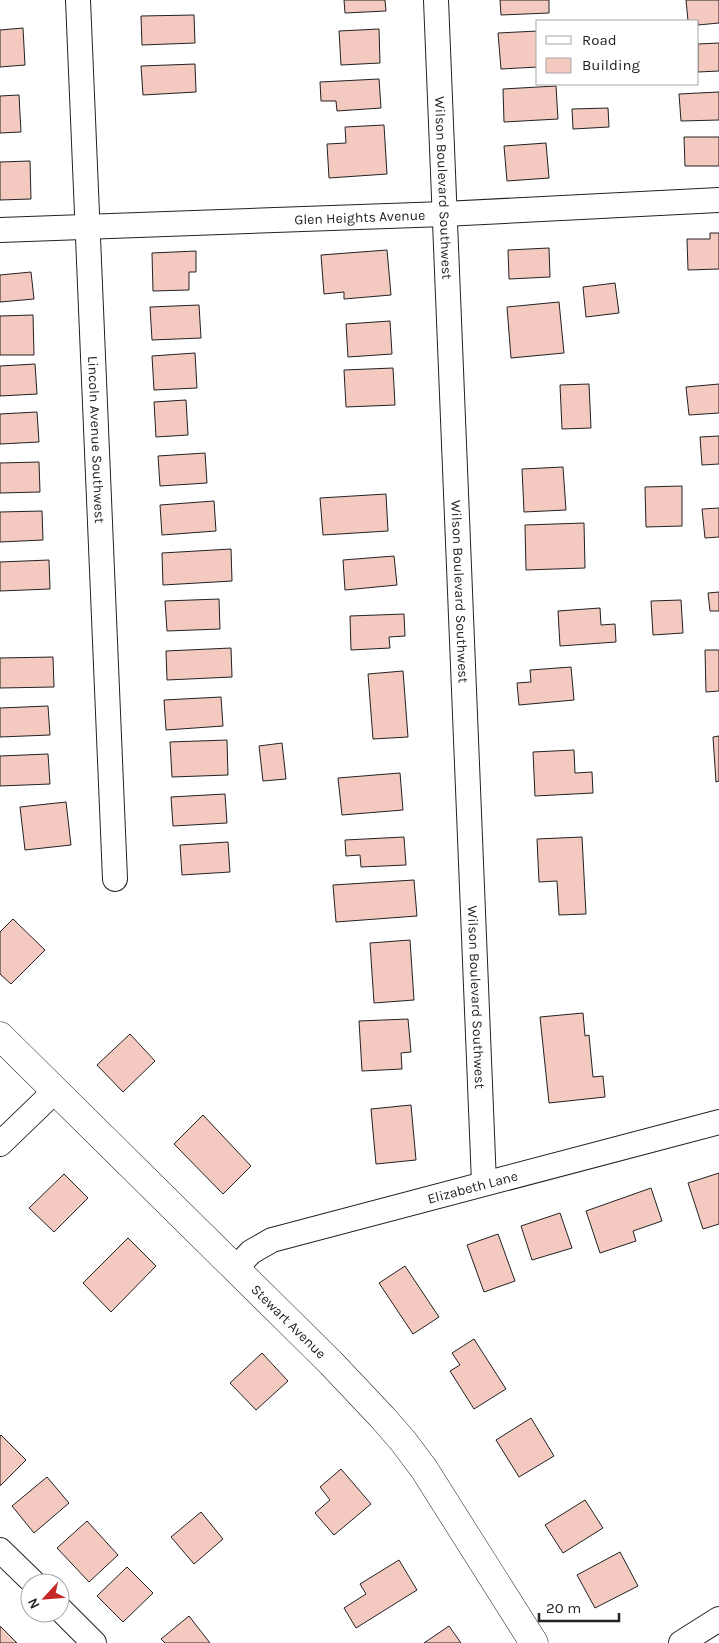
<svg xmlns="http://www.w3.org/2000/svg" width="719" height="1643" viewBox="0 0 719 1643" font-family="Karla,sans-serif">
<rect width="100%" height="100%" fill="#fff"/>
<g fill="#f3c9c0" stroke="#222">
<path d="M344 0H385L386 11 345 13Z"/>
<path d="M500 0H549V13L501 15Z"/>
<path d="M686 0H719V23L698 25V21H688Z"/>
<path d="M194 15 195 43 142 45 141 16Z"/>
<path d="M23 28 25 65 0 67V30Z"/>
<path d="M379 29 380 63 341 65 339 31Z"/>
<path d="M538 31V67L501 69 498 33Z"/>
<path d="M719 43V71L698 72V44Z"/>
<path d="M195 64 196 92 143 95 141 66Z"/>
<path d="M379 79 381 108 337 111 336 101H321L320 82Z"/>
<path d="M556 86 558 119 504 122 503 89Z"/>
<path d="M719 92V120L681 121 679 94Z"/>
<path d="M19 95 21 132 0 133V96Z"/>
<path d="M608 108 609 127 573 129 572 109Z"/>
<path d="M384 125 387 174 329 178 327 144 346 143 345 127Z"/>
<path d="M684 137H719V166H685Z"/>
<path d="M546 143 549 178 507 181 504 146Z"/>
<path d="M30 161 31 199 0 200V162Z"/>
<path d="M710 233H719V269L688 270 687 239H710Z"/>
<path d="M549 248 550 277 509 279 508 250Z"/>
<path d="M387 250 391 295 344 299V292L324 294 321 255Z"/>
<path d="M196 251V272H189V290L153 291 152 253Z"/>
<path d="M31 272 34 299 0 302V275Z"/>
<path d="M615 283 619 313 586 317 583 287Z"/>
<path d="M559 302 564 353 511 358 507 307Z"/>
<path d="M199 305 201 338 152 340 150 307Z"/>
<path d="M33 315 34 355H0V316Z"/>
<path d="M390 321 392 354 348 357 346 324Z"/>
<path d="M195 353 197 388 154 390 152 356Z"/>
<path d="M35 364 37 394 0 396V366Z"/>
<path d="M393 368 395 405 346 407 344 370Z"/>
<path d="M589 384 591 428 562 429 560 385Z"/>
<path d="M719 384V413L689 415 686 387Z"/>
<path d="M186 400 188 435 156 437 154 402Z"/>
<path d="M37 412 39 442 0 444V414Z"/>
<path d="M719 436V464L702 465 700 437Z"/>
<path d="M205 453 207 483 160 486 158 456Z"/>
<path d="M39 462 40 492 0 493V463Z"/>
<path d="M563 467 566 510 524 512 522 469Z"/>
<path d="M682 486V526L646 527 645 487Z"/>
<path d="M386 494 388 531 323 535 320 498Z"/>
<path d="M214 501 216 531 162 535 160 505Z"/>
<path d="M719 508V537L705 538 702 509Z"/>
<path d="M42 511 43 540 0 542V512Z"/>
<path d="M584 523 585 568 526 570 525 525Z"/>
<path d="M231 549 232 581 163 585 162 553Z"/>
<path d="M394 556 397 585 345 590 343 560Z"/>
<path d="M49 560 50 589 0 591V562Z"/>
<path d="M719 592V611H710L708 593Z"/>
<path d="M219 599 220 629 167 631 165 601Z"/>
<path d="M681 600 683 633 653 635 651 601Z"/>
<path d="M600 608 601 625 615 624 616 642 560 646 558 611Z"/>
<path d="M404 614 405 636 389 637 390 648 351 650 350 616Z"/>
<path d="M231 648 232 677 167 680 166 651Z"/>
<path d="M705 650H719V691L706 692Z"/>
<path d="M53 657 54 687 0 688V658Z"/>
<path d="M571 667 574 700 519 705 517 683 531 682 530 670Z"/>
<path d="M403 671 408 737 373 739 368 674Z"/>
<path d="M221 697 223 726 166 730 164 700Z"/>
<path d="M48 706 50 735 0 737V708Z"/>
<path d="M719 736V781L716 782 713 737Z"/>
<path d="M227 740 228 775 172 777 170 742Z"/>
<path d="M282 743 286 779 263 781 259 746Z"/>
<path d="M574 750 575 773 592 772 593 793 535 796 533 752Z"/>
<path d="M48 754 50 784 0 786V756Z"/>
<path d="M400 773 403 810 342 815 338 778Z"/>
<path d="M225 794 227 823 173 826 171 797Z"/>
<path d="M66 802 71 845 25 850 20 807Z"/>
<path d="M404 837 406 865 361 867 360 855 346 856 345 840Z"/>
<path d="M582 837 586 914 559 915 557 881 539 882 537 839Z"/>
<path d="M228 842 230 872 182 875 180 845Z"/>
<path d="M414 880 417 916 336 922 333 885Z"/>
<path d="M13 919 45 950 11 984 0 974V932Z"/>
<path d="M410 940 414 1000 374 1003 370 943Z"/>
<path d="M583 1013 585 1036 589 1035 593 1077 603 1076 605 1097 549 1103 540 1017Z"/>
<path d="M408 1019 411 1052 401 1053 402 1069 362 1071 359 1021Z"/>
<path d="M130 1034 155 1061 123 1092 97 1065Z"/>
<path d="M411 1105 416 1160 376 1164 371 1109Z"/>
<path d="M203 1115 251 1166 223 1194 174 1144Z"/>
<path d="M719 1173V1224L703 1229 688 1183Z"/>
<path d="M64 1174 88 1198 54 1232 29 1208Z"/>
<path d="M651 1188 662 1221 633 1231 636 1241 600 1253 586 1211Z"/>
<path d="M560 1213 572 1248 532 1260 521 1226Z"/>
<path d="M498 1234 515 1281 484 1292 467 1245Z"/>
<path d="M128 1238 156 1266 111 1312 83 1283Z"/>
<path d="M405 1266 439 1317 413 1334 379 1283Z"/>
<path d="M474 1339 506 1389 474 1409 450 1371 460 1365 452 1353Z"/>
<path d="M262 1353 288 1381 256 1410 230 1383Z"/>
<path d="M531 1418 554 1456 519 1477 496 1440Z"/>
<path d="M1 1435 26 1460 0 1486V1436Z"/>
<path d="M341 1469 371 1504 334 1535 315 1513 330 1500 320 1487Z"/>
<path d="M47 1477 69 1503 34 1533 12 1506Z"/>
<path d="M585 1500 603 1528 563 1553 545 1525Z"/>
<path d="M201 1512 223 1539 194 1564 171 1537Z"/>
<path d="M87 1521 118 1555 89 1582 57 1548Z"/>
<path d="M620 1552 638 1586 595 1608 577 1575Z"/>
<path d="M399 1560 417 1590 356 1628 344 1608 366 1594 360 1584Z"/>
<path d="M127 1567 153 1593 123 1622 97 1596Z"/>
<path d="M189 1616 210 1643H165L161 1639Z"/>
<path d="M0 1626 17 1643H0Z"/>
<path d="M449 1626 461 1643H424Z"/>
</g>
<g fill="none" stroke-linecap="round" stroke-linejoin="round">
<defs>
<g id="street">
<path id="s1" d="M78 0 115 879"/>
<path id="s2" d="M436 0 484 1183"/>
<path id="s3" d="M0 230 444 214 719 200"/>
<path d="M0 1144 55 1091"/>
<path id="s4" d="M235 1269 251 1252 272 1240 719 1122"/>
<path d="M0 1550 34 1583"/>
<path d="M60 1609 94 1643"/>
<path d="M681 1643 719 1619"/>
</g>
<g id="secondary">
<path id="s5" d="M0 1036 331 1363 383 1418 403 1441 424 1469 534 1643"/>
</g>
</defs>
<use href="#street" stroke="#222" stroke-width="26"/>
<use href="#secondary" stroke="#222" stroke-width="29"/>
<use href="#street" stroke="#fff" stroke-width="24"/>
<use href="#secondary" stroke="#fff" stroke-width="28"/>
</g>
<g text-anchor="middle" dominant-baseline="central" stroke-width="4" stroke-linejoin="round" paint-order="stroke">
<g font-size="14" fill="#222" stroke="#fff">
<text stroke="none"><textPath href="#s2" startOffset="188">Wilson Boulevard Southwest</textPath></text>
<text stroke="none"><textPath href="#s3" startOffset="360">Glen Heights Avenue</textPath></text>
<text stroke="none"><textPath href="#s1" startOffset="440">Lincoln Avenue Southwest</textPath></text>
<text stroke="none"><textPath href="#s2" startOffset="592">Wilson Boulevard Southwest</textPath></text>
<text stroke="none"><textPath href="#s2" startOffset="998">Wilson Boulevard Southwest</textPath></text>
<text stroke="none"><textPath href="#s4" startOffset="255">Elizabeth Lane</textPath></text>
<text stroke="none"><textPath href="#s5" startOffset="406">Stewart Avenue</textPath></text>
</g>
</g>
<rect x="536" y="20" width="162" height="65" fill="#ffffff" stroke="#a7a7a7"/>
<rect x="546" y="36" width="25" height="8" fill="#ffffff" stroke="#a7a7a7"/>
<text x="582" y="45" font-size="15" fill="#222222">Road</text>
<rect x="546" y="58" width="25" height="15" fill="#f3c9c0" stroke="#a7a7a7"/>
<text x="582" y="70" font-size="15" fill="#222222">Building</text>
<g transform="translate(45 1598) rotate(244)"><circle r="24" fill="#ffffff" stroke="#a7a7a7"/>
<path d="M0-4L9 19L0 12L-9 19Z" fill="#c62828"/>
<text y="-8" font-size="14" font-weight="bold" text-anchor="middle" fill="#222222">N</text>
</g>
<path d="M539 1613v8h80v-8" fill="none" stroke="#222222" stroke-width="2.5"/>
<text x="546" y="1613" font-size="15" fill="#222222" stroke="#ffffff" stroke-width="4" paint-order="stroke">20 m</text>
</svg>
